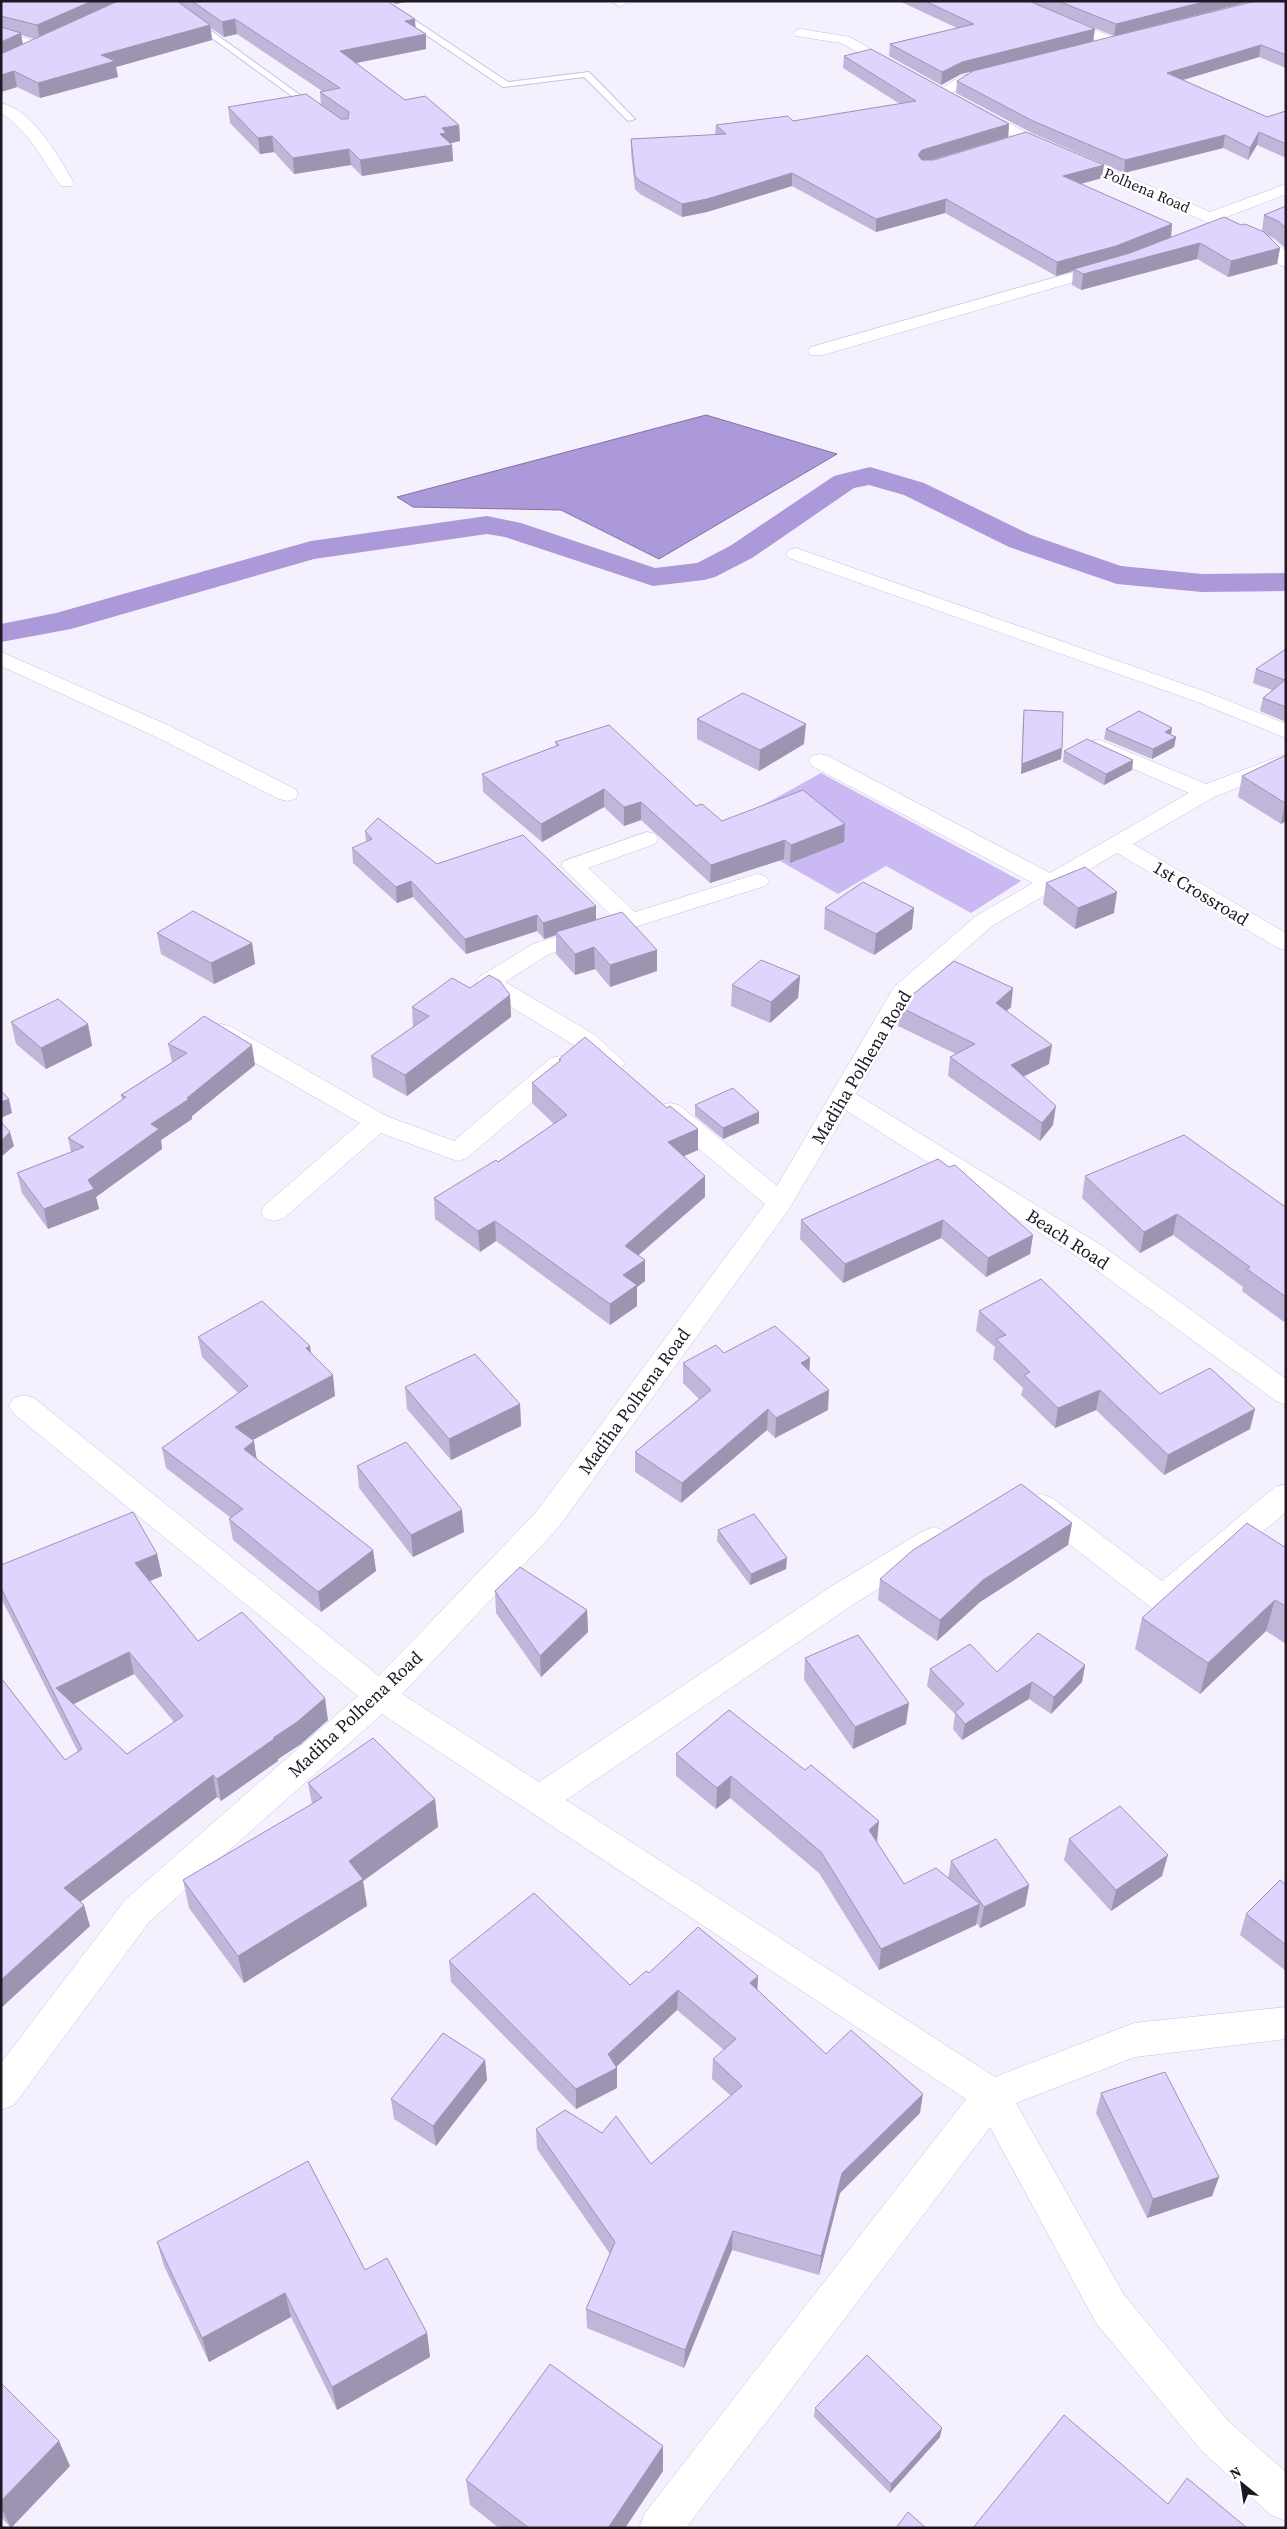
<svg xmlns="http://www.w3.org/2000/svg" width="1287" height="2529" viewBox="0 0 1287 2529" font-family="'Source Serif 4',serif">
<rect width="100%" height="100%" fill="#f4f0fe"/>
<path fill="#cab9f3" d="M821 773 1021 881 971 913 886 866 838 894 722 828Z"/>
<path fill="#ac99da" stroke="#8172a3" d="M706 415 837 454 659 559 561 510 413 507 397 497Z"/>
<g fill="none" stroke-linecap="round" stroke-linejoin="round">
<path fill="#ac99da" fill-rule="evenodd" d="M870 467 924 483 1031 535 1121 566 1202 574 1286 573V591L1202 592 1117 584 1009 547 904 495 869 485 854 488 752 558 715 577 704 580 653 586 505 537 487 534 314 559 71 629 1 642V624L56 613 311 541 487 516 521 523 655 568 697 563 730 546 834 476Z"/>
<defs>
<g id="lane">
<path d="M161 1H170L318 108 311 110Z"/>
<path d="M376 1H386L508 82 589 72 635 119 628 121 584 77 503 87Z"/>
</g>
<g id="street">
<path d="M611 1H625L627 3 620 7Z"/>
<path d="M1004 1H1022L1120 40 1122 43 1115 47 1110 46Z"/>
<path d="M801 29 850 37 903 68 896 72 891 71 841 43 796 36 794 33 796 30Z"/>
<path d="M1 31 45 44 47 47 40 51 1 39Z"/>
<path d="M991 69 996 70 998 73 996 76 971 82 952 93 1031 135 1210 212 1286 184V194L1224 218 1274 240 1286 252V267L1280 265 1262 246 1021 141 934 93 961 76Z"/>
<path d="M1 103C34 111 58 156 74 183L71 186H61C42 159 30 132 1 113Z"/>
<path d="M1109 262 1117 267 1115 270 823 355H811L808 351 811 347Z"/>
<path d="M796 548 1209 693 1286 724V738L1195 701 789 558 786 554 789 550Z"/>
<path d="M1 652 170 726 295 789 298 794 295 799 287 801 279 799 154 736 1 666Z"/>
<path d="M1100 740 1206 784 1286 754V768L1214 797 1133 844 1286 933V950L1278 948 1117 853 992 926 913 996 856 1094 1104 1247 1286 1379V1405L1276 1401 1084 1261 847 1111 789 1209 558 1528 402 1694 539 1782 832 1586 923 1531 934 1527 945 1531 949 1539 945 1547 854 1604 566 1800 995 2077 1134 2023 1286 2007V2039L1135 2057 1016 2103 1124 2295 1229 2422 1286 2472V2521L1271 2515 1201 2450 1096 2323 990 2127 686 2528H639L645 2513 966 2099 382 1714 149 1922 14 2105 1 2110V2063L125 1900 358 1696 14 1414 9 1406 14 1398 24 1395 34 1398 379 1676 536 1512 765 1204 661 1117 657 1111 661 1105 670 1103 679 1105 777 1186 894 987 976 916 1033 883 812 766 809 761 812 756 820 754 828 756 1050 873 1189 793 1092 751 1089 746 1092 741Z"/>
<path d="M647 832 655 834 658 839 655 844 588 868 635 912 757 874 765 876 769 881 765 886 549 954 505 982 595 1035 625 1063 621 1069 612 1071 603 1069 577 1047 479 987 476 982 479 977 533 944 614 918 561 866 564 861Z"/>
<path d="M221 1024 230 1026 386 1116 454 1141 551 1058 560 1056 569 1058 573 1064 569 1070 467 1158 458 1161 449 1158 381 1133 284 1218 274 1221 264 1218 261 1212 264 1206 360 1123 212 1038 209 1032 212 1026Z"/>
<path d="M1286 1484V1512L1174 1608 1163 1611 1152 1608 1030 1514 1026 1506 1030 1498 1041 1494 1052 1498 1162 1581 1275 1487Z"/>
</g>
</defs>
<use href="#lane" stroke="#c9c0e1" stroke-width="2"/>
<use href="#street" stroke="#c9c0e1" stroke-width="1"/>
<use href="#lane" fill="#fff" fill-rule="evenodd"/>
<use href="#street" fill="#fff" fill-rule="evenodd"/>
</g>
<g fill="#c1b6da" fill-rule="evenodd">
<path d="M1 1H387L416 28 426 34V49L356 63 405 100 459 125 460 141 450 143 452 145 453 161 362 176 351 165 294 174 274 152 260 154 230 123 228 107 321 105 320 92 322 91 237 34 224 37 211 28 212 40 116 67 118 77 40 98 17 87 1 92ZM21 35 35 39 23 44Z"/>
<path d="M389 1H411L395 4Z"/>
<path d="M899 1H1252L1114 36 1043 7 1093 42 961 74 941 85 889 56 890 44 957 28Z"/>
<path d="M1286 1V68L1259 57 1183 80 1267 117 1286 111V158L1257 145 1248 160 1223 148 1124 173 1032 133 956 93 957 81Z"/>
<path d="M844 56 1009 124 1008 137 932 160 1102 178 1081 184 1172 224 1171 237 1241 225 1262 231 1264 215 1286 206V249L1275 239 1267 235 1280 248 1277 264 1228 277 1197 259 1081 290 1072 285 1073 271 1056 276 945 213 876 232 792 186 707 212 682 217 640 194 635 189 631 152V139L715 135 716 125 793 121 900 104 843 68Z"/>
<path d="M1286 649V722L1260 711 1263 698 1272 690 1253 683 1256 669Z"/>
<path d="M1024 710 1062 748 1061 759 1021 774 1023 720Z"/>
<path d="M697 719 804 744 759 771 697 739Z"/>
<path d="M1172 728 1171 735 1176 737 1174 747 1152 759 1104 739 1106 729Z"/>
<path d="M555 742 696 806 722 821 845 824 844 842 790 863 784 859 710 883 641 820 624 826 604 807 542 842 483 792 482 774 556 746Z"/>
<path d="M1064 751 1133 760 1132 770 1104 785 1063 762Z"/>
<path d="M1286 755V821L1281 824 1238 797 1242 776Z"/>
<path d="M365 831 437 864 596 920 657 971 610 987 595 969 575 975 556 954V935L544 939 537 931 466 954 413 897 397 903 353 863 352 848 366 842Z"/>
<path d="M1046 883 1114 913 1075 929 1043 904Z"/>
<path d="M825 908H914L912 929 874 955 824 929Z"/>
<path d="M157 933 252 943 255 964 214 984 161 954Z"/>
<path d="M800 976 798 998 770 1023 731 1006 732 985Z"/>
<path d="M470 988 510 995 511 1017 407 1096 373 1077 371 1056 413 1027 412 1007Z"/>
<path d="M900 1007H1011L1007 1011 1049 1064 1023 1077 1053 1125 1040 1141 948 1076 950 1057 956 1054 898 1026Z"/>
<path d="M11 1022 88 1024 92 1046 46 1069 16 1044Z"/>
<path d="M168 1044 255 1065 192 1116V1119L161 1140 162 1149 96 1197 99 1209 48 1229 22 1193 17 1173 71 1152 68 1138 122 1100 121 1095 172 1062Z"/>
<path d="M559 1059 667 1108 698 1129V1150L684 1156 705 1197 638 1255 645 1281 637 1287V1306L610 1325 496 1241 480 1252 435 1219 434 1198 498 1162 554 1124 532 1103V1083L559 1062Z"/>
<path d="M695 1105 759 1123 723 1139 695 1116Z"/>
<path d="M938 1159 1033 1235 1030 1254 986 1277 941 1238 843 1283 800 1239 801 1220Z"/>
<path d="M1085 1176 1284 1206 1286 1205V1321L1284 1322 1242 1291 1243 1287 1173 1235 1140 1253 1082 1198Z"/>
<path d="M979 1311 1160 1394 1250 1429 1164 1475 1096 1410 1055 1428 1021 1395 1023 1388 993 1359 995 1347 976 1331Z"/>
<path d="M198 1337 310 1346 311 1352 335 1396 252 1440 257 1459 373 1550 376 1571 321 1612 233 1540 229 1519 231 1518 166 1468 162 1448 238 1393 202 1357Z"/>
<path d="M724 1353 810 1358 809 1371 828 1410 775 1438 767 1430 681 1503 635 1472V1452L699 1399 683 1383V1363Z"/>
<path d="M405 1387 520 1404 521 1426 451 1460 407 1409Z"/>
<path d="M357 1466 464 1532 413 1557 359 1488Z"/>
<path d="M1072 1523 1068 1545 980 1602 937 1641 878 1600 880 1579Z"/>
<path d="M718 1530 786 1569 750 1585 717 1541Z"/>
<path d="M1286 1548V1644L1266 1631 1200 1694 1135 1649 1142 1618Z"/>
<path d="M157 1554 162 1576 150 1581 198 1641 328 1720 301 1744 278 1759V1761L221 1801 217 1797 80 1902 90 1926 1 2008V1678L65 1760 78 1752 1 1598V1565ZM134 1674 174 1722 127 1754 73 1704Z"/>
<path d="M495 1591 587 1610 588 1632 541 1677 496 1613Z"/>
<path d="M805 1658 906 1724 853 1749 804 1680Z"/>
<path d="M1085 1665 1082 1682 1051 1714 1029 1699 962 1740 953 1729 955 1714 927 1686 930 1669 997 1672Z"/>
<path d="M729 1710 877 1842 904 1884 948 1878 951 1861 1029 1885 1025 1906 980 1928 977 1923 976 1925 879 1970 819 1873 730 1798 716 1809 676 1776V1754Z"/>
<path d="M308 1783 435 1799 438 1827 363 1881 367 1906 244 1983 189 1908 183 1880 312 1804Z"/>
<path d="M1069 1839 1162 1876 1111 1911 1064 1860Z"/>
<path d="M1286 1885V1971L1240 1935 1246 1914Z"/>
<path d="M449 1961 630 1985 649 1973 758 1976 757 1990 826 2054 920 2113 840 2193 819 2275 732 2250 684 2368 587 2328 586 2309 610 2254 537 2149 536 2129 651 2164 731 2096 712 2079 713 2059 724 2050 677 2010 616 2067 617 2088 576 2109 451 1982Z"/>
<path d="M485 2060 487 2080 436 2146 394 2119 391 2099Z"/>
<path d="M1101 2093 1219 2177 1212 2196 1147 2218 1096 2113Z"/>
<path d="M157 2242 365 2270 427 2333 430 2357 337 2410 291 2317 209 2362 164 2266Z"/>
<path d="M1 2383 70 2466 11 2528 1 2517Z"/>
<path d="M815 2408 940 2437 890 2493 814 2417Z"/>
<path d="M663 2446V2471L625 2528H499L470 2505 466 2480Z"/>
</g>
<g fill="#9d94b2">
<path d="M92 1H127L40 40 37 25Z"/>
<path d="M394 1H411L395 4Z"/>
<path d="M1207 1H1252L1114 36 1116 24Z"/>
<path d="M235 19 237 34 224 37 222 22Z"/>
<path d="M415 19 416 34 405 21Z"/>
<path d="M210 25 212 40 116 67 118 77 40 98 38 83 101 55Z"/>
<path d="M1095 29 1093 42 961 74 941 85 942 72 962 62Z"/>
<path d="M21 33 23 48 1 58V42Z"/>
<path d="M426 34V49L341 66 340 51Z"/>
<path d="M1261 45 1259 57 1166 85 1167 73Z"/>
<path d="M14 71 17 87 1 92V75Z"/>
<path d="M1009 124 1008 137 921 163 918 155 922 150Z"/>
<path d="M459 125 460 141 447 144 452 145 453 161 362 176 360 160 440 134 442 128Z"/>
<path d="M1259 132 1257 145 1248 160 1250 148Z"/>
<path d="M1225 135 1223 148 1124 173 1125 160Z"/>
<path d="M272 136 274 152 260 154 258 138Z"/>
<path d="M349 149 351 165 294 174 293 158Z"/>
<path d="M1104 165 1102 178 1061 189 1063 176Z"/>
<path d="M792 173V186L707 212 682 217V204Z"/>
<path d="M946 199 945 213 876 232V219Z"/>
<path d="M1172 224 1171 237 1114 259 1074 269 1073 271 1056 276 1057 262Z"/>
<path d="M1200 243 1197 259 1081 290 1083 274Z"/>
<path d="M1280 248 1277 264 1228 277 1231 261Z"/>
<path d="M806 724 804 744 759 771 760 750Z"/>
<path d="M1172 728 1170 739 1165 732Z"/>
<path d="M1176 737 1174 747 1152 759 1153 749Z"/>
<path d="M1062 748 1061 759 1021 774 1022 764Z"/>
<path d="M1133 760 1132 770 1104 785 1106 774Z"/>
<path d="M604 789V807L542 842 541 824Z"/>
<path d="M641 802V820L624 826V807Z"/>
<path d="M1286 802V821L1281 824 1285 803Z"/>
<path d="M845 824 844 842 790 863 791 845Z"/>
<path d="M785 840 784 859 710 883 711 865Z"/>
<path d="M411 881 413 897 397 903 396 887Z"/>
<path d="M1117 892 1114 913 1075 929 1078 908Z"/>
<path d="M596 906V922L556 932V935L544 939 543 923Z"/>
<path d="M914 908 912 929 874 955 876 934Z"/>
<path d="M537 915V931L466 954 465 939Z"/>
<path d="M252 943 255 964 214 984 211 963Z"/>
<path d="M594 947 595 969 575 975V954Z"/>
<path d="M657 950V971L610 987V965Z"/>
<path d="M800 976 798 998 770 1023 771 1002Z"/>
<path d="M1013 988 1011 1007 994 1021 996 1003Z"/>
<path d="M510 995 511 1017 407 1096 405 1075Z"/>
<path d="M88 1024 92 1046 46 1069 41 1048Z"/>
<path d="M252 1045 255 1065 192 1116V1119L161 1140 162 1149 96 1197 99 1209 48 1229 44 1209 88 1180 151 1124 187 1098Z"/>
<path d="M1052 1045 1049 1064 1008 1084 1011 1065Z"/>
<path d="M9 1099 12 1113 1 1118V1102Z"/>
<path d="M1056 1106 1053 1125 1040 1141 1042 1123Z"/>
<path d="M759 1112V1123L723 1139V1128Z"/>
<path d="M698 1129V1150L668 1163V1142Z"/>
<path d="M10 1132 14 1146 1 1157V1141Z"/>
<path d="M705 1176V1197L625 1267V1246Z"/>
<path d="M1177 1214 1173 1235 1140 1253 1144 1232Z"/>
<path d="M943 1220 941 1238 843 1283 845 1264Z"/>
<path d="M495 1221 496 1241 480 1252 478 1231Z"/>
<path d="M1033 1235 1030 1254 986 1277 988 1258Z"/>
<path d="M645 1260V1281L637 1287V1306L610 1325V1304L623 1275Z"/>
<path d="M310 1346 312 1366 306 1348Z"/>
<path d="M810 1358 809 1378 801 1363Z"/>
<path d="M333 1375 335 1396 238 1448 235 1427Z"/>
<path d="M829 1390 828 1410 775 1438 776 1418Z"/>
<path d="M1100 1390 1096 1410 1055 1428 1058 1408Z"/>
<path d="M520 1404 521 1426 451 1460 449 1439Z"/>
<path d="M768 1409 767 1430 681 1503 682 1483Z"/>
<path d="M1255 1409 1250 1429 1164 1475 1168 1455Z"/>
<path d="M254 1441 257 1462 244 1449Z"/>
<path d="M462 1510 464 1532 413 1557 411 1535Z"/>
<path d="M1072 1523 1068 1545 980 1602 937 1641 940 1620 983 1580Z"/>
<path d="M373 1550 376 1571 321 1612 318 1592Z"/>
<path d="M157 1554 162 1576 140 1585 135 1563Z"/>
<path d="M787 1558 786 1569 750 1585 751 1574Z"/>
<path d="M1275 1600 1266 1631 1200 1694 1208 1663Z"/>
<path d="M587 1610 588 1632 541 1677 540 1656Z"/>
<path d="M129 1652 134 1674 62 1710 56 1688Z"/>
<path d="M1085 1665 1082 1682 1051 1714 1054 1697Z"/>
<path d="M1032 1682 1029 1699 962 1740 965 1724Z"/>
<path d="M325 1698 328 1720 301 1744 278 1759V1761L221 1801 217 1779 273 1738Z"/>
<path d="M909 1703 906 1724 853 1749 855 1727Z"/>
<path d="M213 1775 217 1797 70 1910 64 1888Z"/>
<path d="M731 1776 730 1798 716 1809 717 1788Z"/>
<path d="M435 1799 438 1827 363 1881 367 1906 244 1983 238 1956 349 1861Z"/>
<path d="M879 1821 877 1842 869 1830Z"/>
<path d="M1168 1855 1162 1876 1111 1911 1116 1890Z"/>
<path d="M1029 1885 1025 1906 980 1928 984 1907Z"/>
<path d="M980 1904 976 1925 879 1970 881 1949Z"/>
<path d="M84 1905 90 1926 1 2008V1980Z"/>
<path d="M758 1976 757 1996 750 1983Z"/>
<path d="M678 1990 677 2010 614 2069 617 2068V2088L576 2109V2089L608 2054Z"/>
<path d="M485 2060 487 2080 436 2146 433 2126Z"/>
<path d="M923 2094 920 2113 840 2193 819 2275 821 2256 842 2173Z"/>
<path d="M1219 2177 1212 2196 1147 2218 1153 2199Z"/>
<path d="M733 2231 732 2250 684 2368 685 2350Z"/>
<path d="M285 2293 291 2317 209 2362 202 2338Z"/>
<path d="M427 2333 430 2357 337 2410 332 2387Z"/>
<path d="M942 2428 940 2437 890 2493 891 2484Z"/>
<path d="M59 2441 70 2466 11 2528 1 2507V2501Z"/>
<path d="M663 2446V2471L625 2528H608Z"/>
</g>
<g fill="#e0d4fe" stroke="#9d94b2" fill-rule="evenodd">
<path d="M1 1H92L37 25 1 16Z"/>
<path d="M118 1H177L210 25 101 55 115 61 38 83 14 71 1 75V54Z"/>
<path d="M192 1H387L415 19 405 21 426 34 340 51 405 100 425 96 459 125 442 128 446 133 440 134 452 145 360 160 349 149 293 158 272 136 258 138 228 107 306 94 341 119H348L349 112 320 92 340 88 235 19 222 22Z"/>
<path d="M925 1H1029L1095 29 962 62 942 72 890 44 974 24Z"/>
<path d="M1058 1H1207L1116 24Z"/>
<path d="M1256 1H1286V55L1261 45 1167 73 1267 117 1286 111V144L1259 132 1250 148 1225 135 1125 160 1033 121 957 81 973 71Z"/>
<path d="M1 27 21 33 1 42Z"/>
<path d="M871 49 1009 124 922 150 918 155 922 160H934L1026 132 1104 165 1063 176 1172 224 1116 246 1057 262 946 199 876 219 792 173 707 199 682 204 640 181 635 176 631 139 726 134 716 125 788 116 793 121 916 101 844 56Z"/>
<path d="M1286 206V228L1278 221 1264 215Z"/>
<path d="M1224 217 1241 225 1245 224 1264 232 1280 248 1231 261 1200 243 1083 274 1074 269 1130 253Z"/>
<path d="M1286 649V707L1263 698 1285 680 1256 669Z"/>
<path d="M743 693 806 724 760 750 697 719Z"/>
<path d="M1024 710 1063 712 1062 748 1022 764Z"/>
<path d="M1139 711 1172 728 1165 732 1176 737 1153 749 1106 729Z"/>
<path d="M609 725 696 806 702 804 722 821 803 790 845 824 791 845 785 840 711 865 641 802 624 807 604 789 541 824 482 774 559 745 555 742Z"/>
<path d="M1087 739 1133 760 1106 774 1064 751Z"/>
<path d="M1286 755 1285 803 1242 776Z"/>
<path d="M378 818 437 864 523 835 596 906 543 923 537 915 465 939 411 881 396 887 352 848 372 839 365 831Z"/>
<path d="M1085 867 1117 892 1078 908 1046 883Z"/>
<path d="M863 882 914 908 876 934 825 908Z"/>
<path d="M193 911 252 943 211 963 157 933Z"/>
<path d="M622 912 657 950 610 965 594 947 575 954 556 932Z"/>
<path d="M761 960 800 976 771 1002 732 985Z"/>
<path d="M954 961 1013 988 996 1003 1052 1045 1011 1065 1056 1106 1042 1123 950 1057 975 1044 900 1007 901 1004Z"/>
<path d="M489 975 500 981 510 995 405 1075 371 1056 429 1016 412 1007 452 978 470 988Z"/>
<path d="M58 999 88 1024 41 1048 11 1022Z"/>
<path d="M204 1016 252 1045 187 1098 189 1099 151 1124 159 1129 88 1180 94 1189 44 1209 17 1173 84 1147 68 1138 126 1097 121 1095 187 1053 168 1044Z"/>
<path d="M585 1037 667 1108 670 1106 698 1129 668 1142 705 1176 625 1246 645 1260 623 1275 637 1285 610 1304 495 1221 478 1231 434 1198 496 1160 498 1162 567 1115 532 1083 561 1060 559 1059Z"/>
<path d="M733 1088 759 1112 723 1128 695 1105Z"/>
<path d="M1 1091 9 1099 1 1102Z"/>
<path d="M1 1122 10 1132 1 1141Z"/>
<path d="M1184 1135 1284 1206 1286 1205V1297L1247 1269 1250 1267 1177 1214 1144 1232 1085 1176Z"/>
<path d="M938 1159 949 1167 955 1165 1033 1235 988 1258 943 1220 845 1264 801 1220Z"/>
<path d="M1041 1279 1160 1394 1210 1368 1255 1409 1168 1455 1100 1390 1058 1408 1024 1375 1030 1372 996 1339 1006 1335 979 1311Z"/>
<path d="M262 1301 310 1346 306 1348 333 1375 235 1427 254 1441 244 1449 373 1550 318 1592 229 1519 243 1509 162 1448 248 1386 198 1337Z"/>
<path d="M775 1326 810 1358 801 1363 829 1390 776 1418 768 1409 682 1483 635 1452 711 1390 683 1363 716 1345 724 1353Z"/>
<path d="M475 1354 520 1404 449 1439 405 1387Z"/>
<path d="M406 1442 462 1510 411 1535 357 1466Z"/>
<path d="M1021 1484 1072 1523 983 1580 940 1620 880 1579 913 1550Z"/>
<path d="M133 1512 157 1554 135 1563 198 1641 242 1612 325 1698 297 1722 273 1738 274 1739 217 1779 213 1775 64 1888 84 1905 1 1980V1678L65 1760 82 1749 1 1588V1565ZM129 1652 183 1716 127 1754 56 1688Z"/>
<path d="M754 1514 787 1558 751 1574 718 1530Z"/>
<path d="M1247 1523 1286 1548V1606L1275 1600 1208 1663 1142 1618Z"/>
<path d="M520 1567 587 1610 540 1656 495 1591Z"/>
<path d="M1038 1633 1085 1665 1054 1697 1032 1682 965 1724 955 1712 964 1704 930 1669 970 1644 997 1672Z"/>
<path d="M858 1635 909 1703 855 1727 805 1658Z"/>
<path d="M729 1710 805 1770 811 1765 879 1821 869 1830 904 1884 936 1868 980 1904 881 1949 821 1852 731 1776 717 1788 676 1754Z"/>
<path d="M373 1738 435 1799 349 1861 363 1879 238 1956 183 1880 322 1798 308 1783Z"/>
<path d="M1120 1806 1168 1855 1116 1890 1069 1839Z"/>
<path d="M996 1839 1029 1885 984 1907 951 1861Z"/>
<path d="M1280 1880 1286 1885V1945L1246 1914Z"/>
<path d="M534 1893 630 1985 646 1971 649 1973 698 1927 758 1976 750 1983 826 2054 851 2030 923 2094 842 2173 821 2256 733 2231 685 2350 586 2309 615 2242 536 2129 565 2110 602 2133 616 2116 651 2164 742 2086 713 2059 736 2039 678 1990 608 2054 617 2068 576 2089 449 1961Z"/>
<path d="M443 2033 485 2060 433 2126 391 2099Z"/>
<path d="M1165 2072 1219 2177 1153 2199 1101 2093Z"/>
<path d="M308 2161 365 2270 387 2258 427 2333 332 2387 285 2293 202 2338 157 2242Z"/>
<path d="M867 2355 942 2428 891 2484 815 2408Z"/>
<path d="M550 2364 663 2446 608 2528H529L466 2480Z"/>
<path d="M1 2383 59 2441 1 2501Z"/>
<path d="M1064 2415 1168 2504 1187 2478 1247 2528H973Z"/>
<path d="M908 2512 926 2528H896Z"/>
</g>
<g text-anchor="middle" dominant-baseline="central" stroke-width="5" stroke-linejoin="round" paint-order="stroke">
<g font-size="15" fill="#1c1824" stroke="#fff">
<text transform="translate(1147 190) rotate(23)">Polhena Road</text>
</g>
<g font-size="18" fill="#1c1824" stroke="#fff">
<text transform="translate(1201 893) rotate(31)">1st Crossroad</text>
<text transform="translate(861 1067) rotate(-59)">Madiha Polhena Road</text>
<text transform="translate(1068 1239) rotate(33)">Beach Road</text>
<text transform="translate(634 1401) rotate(-54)">Madiha Polhena Road</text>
<text transform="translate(355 1714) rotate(-43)">Madiha Polhena Road</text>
</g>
</g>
<rect width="1287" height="2529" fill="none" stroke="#1c1824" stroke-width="5"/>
<g transform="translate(1242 2484) rotate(330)" stroke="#ffffff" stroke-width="4" paint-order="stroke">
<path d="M0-4L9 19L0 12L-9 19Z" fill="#1c1824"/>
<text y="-8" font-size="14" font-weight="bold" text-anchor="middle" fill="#1c1824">N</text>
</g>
</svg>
